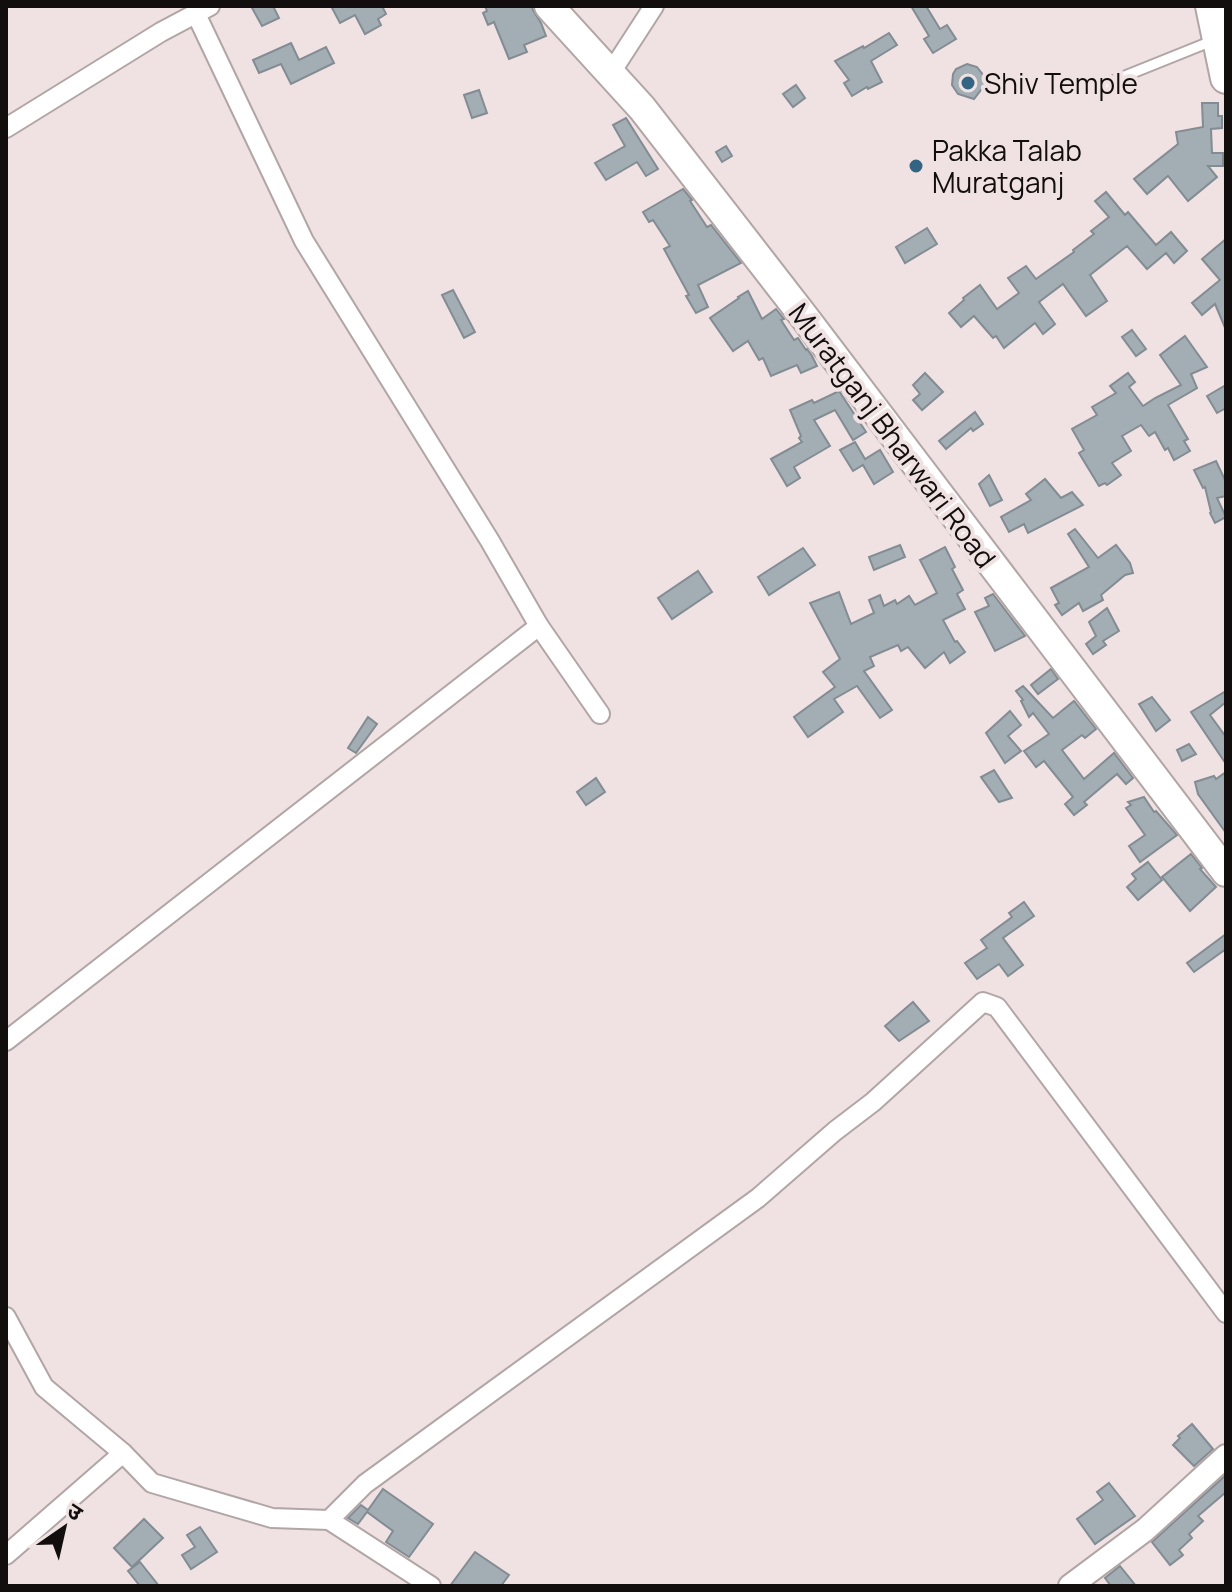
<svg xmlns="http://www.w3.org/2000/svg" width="1232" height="1592" viewBox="0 0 1232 1592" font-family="Manrope,'Noto Sans Devanagari',sans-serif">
<rect width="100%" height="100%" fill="#f0e2e2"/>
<g fill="#a3adb4" stroke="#828c92" stroke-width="2">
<path d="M251 6H273L279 18 262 26Z"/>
<path d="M331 6H382L386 14 378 19 381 25 365 34 355 15 340 23Z"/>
<path d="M485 6H532L533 10 541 23 546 36 524 45 527 52 509 59 494 22 488 25 483 13 487 11Z"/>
<path d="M911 6H926L940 29 947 25 956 39 933 53 924 39 929 36Z"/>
<path d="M889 33 897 45 871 61 882 82 868 89 867 87 852 96 844 83 849 80 835 61 863 46 864 48Z"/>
<path d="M291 43 299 60 326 47 334 63 291 84 281 64 259 73 253 60Z"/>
<path d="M967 64 977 67 984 76V86L974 99 958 94 952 85 953 74 956 69Z"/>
<path d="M796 85 805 98 793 107 783 94Z"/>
<path d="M479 90 487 113 472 118 464 95Z"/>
<path d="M1202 103H1218V116H1222V128L1211 129 1212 153H1223V166H1208L1217 177 1188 201 1168 176 1147 194 1134 179 1178 144 1176 132 1203 127Z"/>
<path d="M626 118 658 169 646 176 637 162 606 180 595 163 625 146 613 125Z"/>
<path d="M726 146 732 156 722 162 716 152Z"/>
<path d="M683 189 692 200 690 201 707 227 711 225 741 263 698 285 708 307 696 313 686 296 689 295 664 249 670 246 653 220 649 222 643 212Z"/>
<path d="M1106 192 1125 215 1128 212 1156 245 1171 232 1187 251 1174 263 1166 253 1147 269 1127 246 1090 275 1107 301 1086 316 1063 284 1039 302 1055 324 1043 334 1035 323 1004 348 996 336 993 338 974 316 961 327 949 313 964 300 963 298 980 285 997 309 1019 293 1008 278 1026 266 1036 279 1074 252 1073 250 1094 234 1091 231 1109 217 1095 201Z"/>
<path d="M927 228 937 244 905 263 896 247Z"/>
<path d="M1226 239V330L1215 304 1202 315 1192 303 1220 280 1202 259Z"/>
<path d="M453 290 475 332 464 338 442 295Z"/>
<path d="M748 291 762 319 776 309 784 319 781 320 794 340 798 338 806 350 807 349 812 356 817 366 801 373 797 365 771 376 763 358 759 360 748 341 733 351 710 318 739 298 738 297Z"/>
<path d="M1132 330 1146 349 1136 356 1122 337Z"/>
<path d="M1185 336 1207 367 1191 374 1197 388 1168 405 1188 439 1184 441 1190 451 1174 460 1168 448 1165 450 1155 432 1149 436 1141 425 1122 436 1131 451 1112 463 1121 475 1107 485 1105 483 1099 486 1079 453 1084 450 1072 429 1097 415 1092 407 1116 393 1110 386 1128 373 1135 382 1129 387 1143 406 1155 398 1181 385 1160 355Z"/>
<path d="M925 373 943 392 922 410 913 400 920 394 913 385Z"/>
<path d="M1226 385V408L1217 413 1207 396Z"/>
<path d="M839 391 866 432 853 440 835 410 814 420 830 446 794 467 800 478 787 486 771 459 802 442 799 438 801 436 790 410 812 400 814 403Z"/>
<path d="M975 412 983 424 973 431 971 428 946 449 939 441Z"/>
<path d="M855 442 865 459 880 450 893 472 874 484 863 465 853 471 840 450Z"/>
<path d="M1216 461 1226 482V496L1217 498 1226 517 1215 523 1210 513 1211 512 1205 487 1203 488 1194 470Z"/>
<path d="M989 475 1002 500 990 506 979 484Z"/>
<path d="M1045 479 1061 498 1072 492 1083 505 1028 533 1024 524 1009 532 1001 517 1031 500 1026 494Z"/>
<path d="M1075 529 1098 558 1116 545 1130 563 1133 573 1125 575 1101 595 1103 600 1083 611 1079 603 1062 615 1055 605 1059 603 1051 588 1089 567 1068 534Z"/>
<path d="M900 545 905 557 874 570 869 557Z"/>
<path d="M945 547 955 567 952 569 963 590 957 594 965 609 943 620 955 642 957 641 965 652 950 663 944 652 925 668 908 647 901 651 898 645 870 657 874 666 864 671 892 710 880 718 857 686 834 699 843 712 808 737 794 717 835 687 823 672 840 659 810 603 839 592 851 624 874 613 869 600 880 595 884 606 895 600 897 604 909 596 915 605 937 593 920 560Z"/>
<path d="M803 548 815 565 769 595 758 577Z"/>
<path d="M698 571 712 592 672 619 658 598Z"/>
<path d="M993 594 1025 636 995 651 975 612 989 606 985 598Z"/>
<path d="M1107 608 1119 631 1103 641 1106 645 1093 654 1086 644 1096 636 1089 622Z"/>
<path d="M1051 669 1058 679 1038 694 1031 685Z"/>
<path d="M1023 686 1053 718 1074 701 1096 729 1085 738 1082 735 1062 750 1084 779 1114 753 1133 778 1126 784 1117 774 1084 802 1087 805 1074 815 1065 804 1073 797 1044 761 1036 767 1024 751 1049 734 1033 713 1029 717 1021 701 1023 700 1016 691Z"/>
<path d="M1226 691V702L1210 715 1226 737V764L1191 712Z"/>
<path d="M1152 697 1170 720 1156 731 1139 704Z"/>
<path d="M1010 711 1021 725 1008 736 1021 751 1005 763 986 733Z"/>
<path d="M368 717 377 724 356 753 348 748Z"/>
<path d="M1189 744 1196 754 1182 761 1177 750Z"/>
<path d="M994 770 1012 798 999 802 981 777Z"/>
<path d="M1226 772V833L1198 794 1195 782 1214 776 1216 779Z"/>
<path d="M596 778 605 792 586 805 577 792Z"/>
<path d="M1144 797 1154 812 1156 811 1177 835 1140 862 1129 846 1145 835 1126 808 1131 805 1128 802Z"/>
<path d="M1191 854 1202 868 1200 869 1216 887 1190 911 1162 877Z"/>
<path d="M1148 862 1162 880 1138 900 1127 887 1136 879 1132 874Z"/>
<path d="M1024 902 1034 916 1003 938 1023 965 1008 976 999 964 977 979 965 963 987 948 981 940 1012 917 1009 913Z"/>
<path d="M1226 934V949L1194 972 1187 963Z"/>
<path d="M913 1002 929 1021 899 1041 885 1026Z"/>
<path d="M1192 1424 1213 1449 1194 1466 1173 1445 1180 1438 1178 1436Z"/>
<path d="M1226 1475V1492L1198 1516 1203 1521 1189 1534 1192 1538 1179 1550 1183 1555 1170 1565 1152 1542Z"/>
<path d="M1109 1483 1135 1516 1095 1544 1077 1519 1103 1500 1097 1492Z"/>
<path d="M383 1489 433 1524 409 1557 386 1542 393 1531 367 1512 358 1524 348 1518 361 1505 368 1510Z"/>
<path d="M144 1519 163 1538 132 1567 114 1548Z"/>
<path d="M200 1527 217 1552 191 1569 182 1555 195 1547 187 1535Z"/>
<path d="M475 1552 509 1575 501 1586H450Z"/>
<path d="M140 1562 159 1586H140L128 1571Z"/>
<path d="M1120 1566 1136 1586H1111L1105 1578Z"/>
</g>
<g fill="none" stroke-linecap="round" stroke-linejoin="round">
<defs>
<path id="service" d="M1100 86 1212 41"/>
<g id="minor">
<path d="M196 14 304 241 490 541 539 626 600 714"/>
<path d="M610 74 654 6"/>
<path d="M6 128 161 32 210 6"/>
<path d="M6 1041 539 626"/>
<path d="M6 1317 44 1387 123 1453"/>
<path d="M329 1520 365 1484 758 1198 835 1131 873 1102 983 1002 997 1007 1226 1313"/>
<path d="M6 1555 123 1453 152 1483 272 1518 329 1520 431 1586"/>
</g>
<path id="tertiary" d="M1070 1586 1145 1530 1226 1456"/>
<path id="primary" d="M549 6 642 108 805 318 1226 872"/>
<path id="trunk" d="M1211 6 1226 78"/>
</defs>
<use href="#service" stroke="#b1a5a5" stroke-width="13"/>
<use href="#minor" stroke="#b1a5a5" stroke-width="22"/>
<use href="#tertiary" stroke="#b1a5a5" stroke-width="26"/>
<use href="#primary" stroke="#b1a5a5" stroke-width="32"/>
<use href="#trunk" stroke="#b1a5a5" stroke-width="34"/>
<use href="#service" stroke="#fff" stroke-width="9"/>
<use href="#minor" stroke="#fff" stroke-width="18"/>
<use href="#tertiary" stroke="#fff" stroke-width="22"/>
<use href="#primary" stroke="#fff" stroke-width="28"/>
<use href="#trunk" stroke="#fff" stroke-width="30"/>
</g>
<g fill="#336583" stroke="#f0e2e2" stroke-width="3">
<circle cx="968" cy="83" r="8"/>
<circle cx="916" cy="166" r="8"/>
</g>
<g text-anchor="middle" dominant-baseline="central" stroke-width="8" stroke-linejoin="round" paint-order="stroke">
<g font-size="28" fill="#120e0e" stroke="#f0e2e2" text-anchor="start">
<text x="984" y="83">Shiv Temple</text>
<text x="932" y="150">Pakka Talab<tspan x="932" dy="32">Muratganj</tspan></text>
</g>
<g font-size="28" fill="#120e0e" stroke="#f0e2e2">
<text transform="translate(893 435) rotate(53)">Muratganj Bharwari Road</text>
</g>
</g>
<rect width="1232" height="1592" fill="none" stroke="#120e0e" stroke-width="16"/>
<g transform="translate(64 1528) rotate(34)" stroke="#f0e2e2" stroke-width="6" paint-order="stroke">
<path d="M0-6L14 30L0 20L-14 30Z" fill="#120e0e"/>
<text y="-12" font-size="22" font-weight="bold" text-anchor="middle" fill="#120e0e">उ</text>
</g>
</svg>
